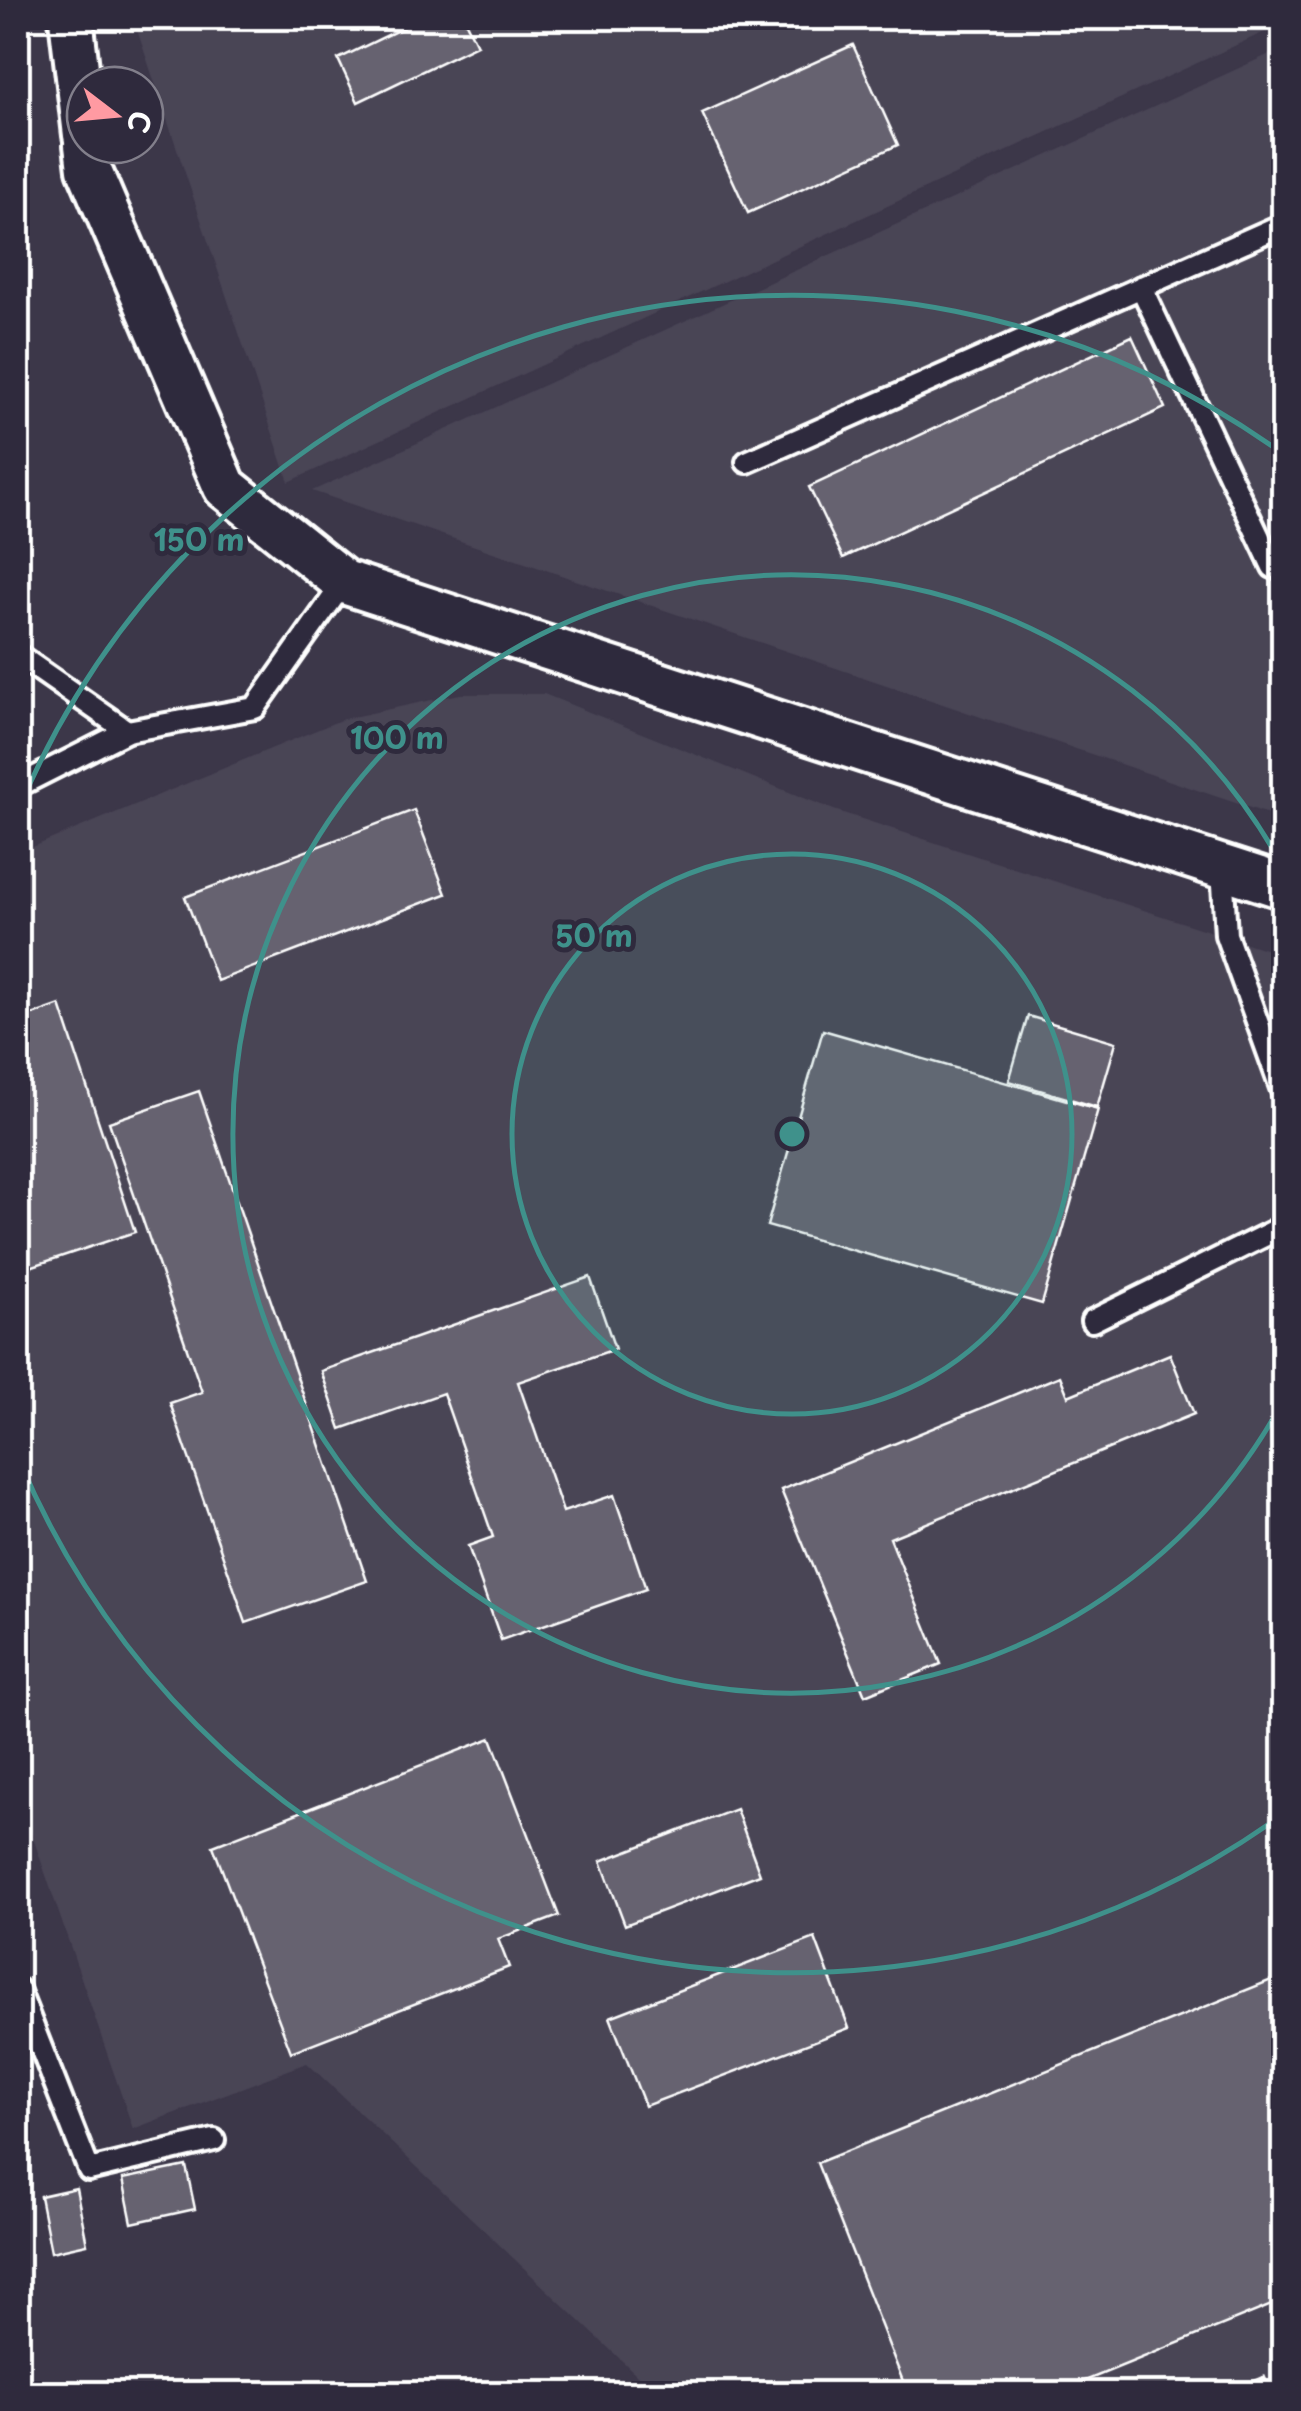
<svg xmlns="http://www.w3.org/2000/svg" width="1301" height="2411" viewBox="0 0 1301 2411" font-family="'Playpen Sans',sans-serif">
<rect width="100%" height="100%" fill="#3c3749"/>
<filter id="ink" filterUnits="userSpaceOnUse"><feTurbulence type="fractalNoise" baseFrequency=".01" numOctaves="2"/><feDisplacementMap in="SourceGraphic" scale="20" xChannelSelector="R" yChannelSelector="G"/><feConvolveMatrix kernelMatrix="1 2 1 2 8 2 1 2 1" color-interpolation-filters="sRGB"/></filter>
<g filter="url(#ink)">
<g fill="#494455">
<path d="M133 18H1283L1284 23 289 482Z"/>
<path d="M1283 48V819L312 491Z"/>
<path d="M460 694H544L834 810 1283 955V2393H656L307 2063 133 2129 18 1794V853L343 719Z"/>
</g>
<g fill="#666270" stroke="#fff" stroke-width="2.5">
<path d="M423 18H464L477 45 358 102 338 59Z"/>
<path d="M853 45 898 145 748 213 702 113Z"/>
<path d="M1132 336 1165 408 843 558 809 487Z"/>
<path d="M414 810 446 894 217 981 185 897Z"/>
<path d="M60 1005 135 1232 18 1271V1020Z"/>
<path d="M1028 1016 1116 1042 1097 1107 1009 1081Z"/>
<path d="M823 1030 1098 1109 1042 1304 767 1226Z"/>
<path d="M199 1091 367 1581 246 1623 170 1403 202 1392 109 1122Z"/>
<path d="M590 1277 615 1349 518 1382 563 1512 614 1495 646 1589 501 1640 468 1546 493 1537 443 1393 341 1429 321 1371Z"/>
<path d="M1170 1354 1194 1414 890 1538 941 1664 865 1695 781 1490 1060 1376 1068 1396Z"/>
<path d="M491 1738 559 1916 498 1939 509 1967 291 2052 213 1846Z"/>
<path d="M736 1809 760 1874 625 1925 601 1861Z"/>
<path d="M815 1938 849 2028 645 2106 610 2017Z"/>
<path d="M1284 1975V2300L1053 2394H908L817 2163Z"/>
<path d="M186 2166 195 2209 132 2223 123 2179Z"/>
<path d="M76 2188 87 2244 51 2252 40 2196Z"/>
</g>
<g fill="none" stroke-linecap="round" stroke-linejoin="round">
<defs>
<g id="lane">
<path d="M1141 287 1273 567 1284 562"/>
<path d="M747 462 1284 224"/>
<path d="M18 655 127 731"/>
<path d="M18 786 127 731 255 708 344 582"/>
<path d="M1222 867 1226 935 1284 1096"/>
<path d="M1092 1321 1284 1226"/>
<path d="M18 1989 89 2170 214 2140"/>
</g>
<g id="street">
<path d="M71 18 85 135"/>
<path d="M86 145 89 169 225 487 344 582 1284 887"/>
</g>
</defs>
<use href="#lane" stroke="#fff" stroke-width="28"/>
<use href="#street" stroke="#fff" stroke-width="50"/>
<use href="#lane" stroke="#2f2a3d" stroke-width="20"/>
<use href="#street" stroke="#2f2a3d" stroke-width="42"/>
<path stroke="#fff" stroke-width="8" stroke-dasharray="15 8" stroke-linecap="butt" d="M1232 2394 1284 2371"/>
</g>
</g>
<circle cx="792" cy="1134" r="280" fill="#3f918b" fill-opacity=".12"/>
<g fill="none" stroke="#3f918b" stroke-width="5">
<circle cx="792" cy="1134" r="280"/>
<path d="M1283 1401A559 559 0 1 1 1283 867"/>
<path d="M1279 1817A839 839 0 0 1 20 1462M20 806A839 839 0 0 1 1279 451"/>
</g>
<circle cx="792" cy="1134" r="15" fill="#3f918b" stroke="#2f2a3d" stroke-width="5"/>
<g font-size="30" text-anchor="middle" font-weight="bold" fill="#3f918b" stroke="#2f2a3d" stroke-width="10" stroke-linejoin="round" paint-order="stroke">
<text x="199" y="551">150 m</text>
<text x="397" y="749">100 m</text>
<text x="594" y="947">50 m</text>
</g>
<rect width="1301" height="2411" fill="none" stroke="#2f2a3d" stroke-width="60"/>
<rect x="30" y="30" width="1241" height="2351" fill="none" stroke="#fff" stroke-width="4" filter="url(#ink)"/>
<g transform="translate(115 115) rotate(106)"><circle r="48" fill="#2f2a3d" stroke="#827f8b" stroke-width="2.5"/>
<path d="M0-8L18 38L0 25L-18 38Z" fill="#ff9aa2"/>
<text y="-15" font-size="28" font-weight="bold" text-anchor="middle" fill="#ffffff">С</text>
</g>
</svg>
